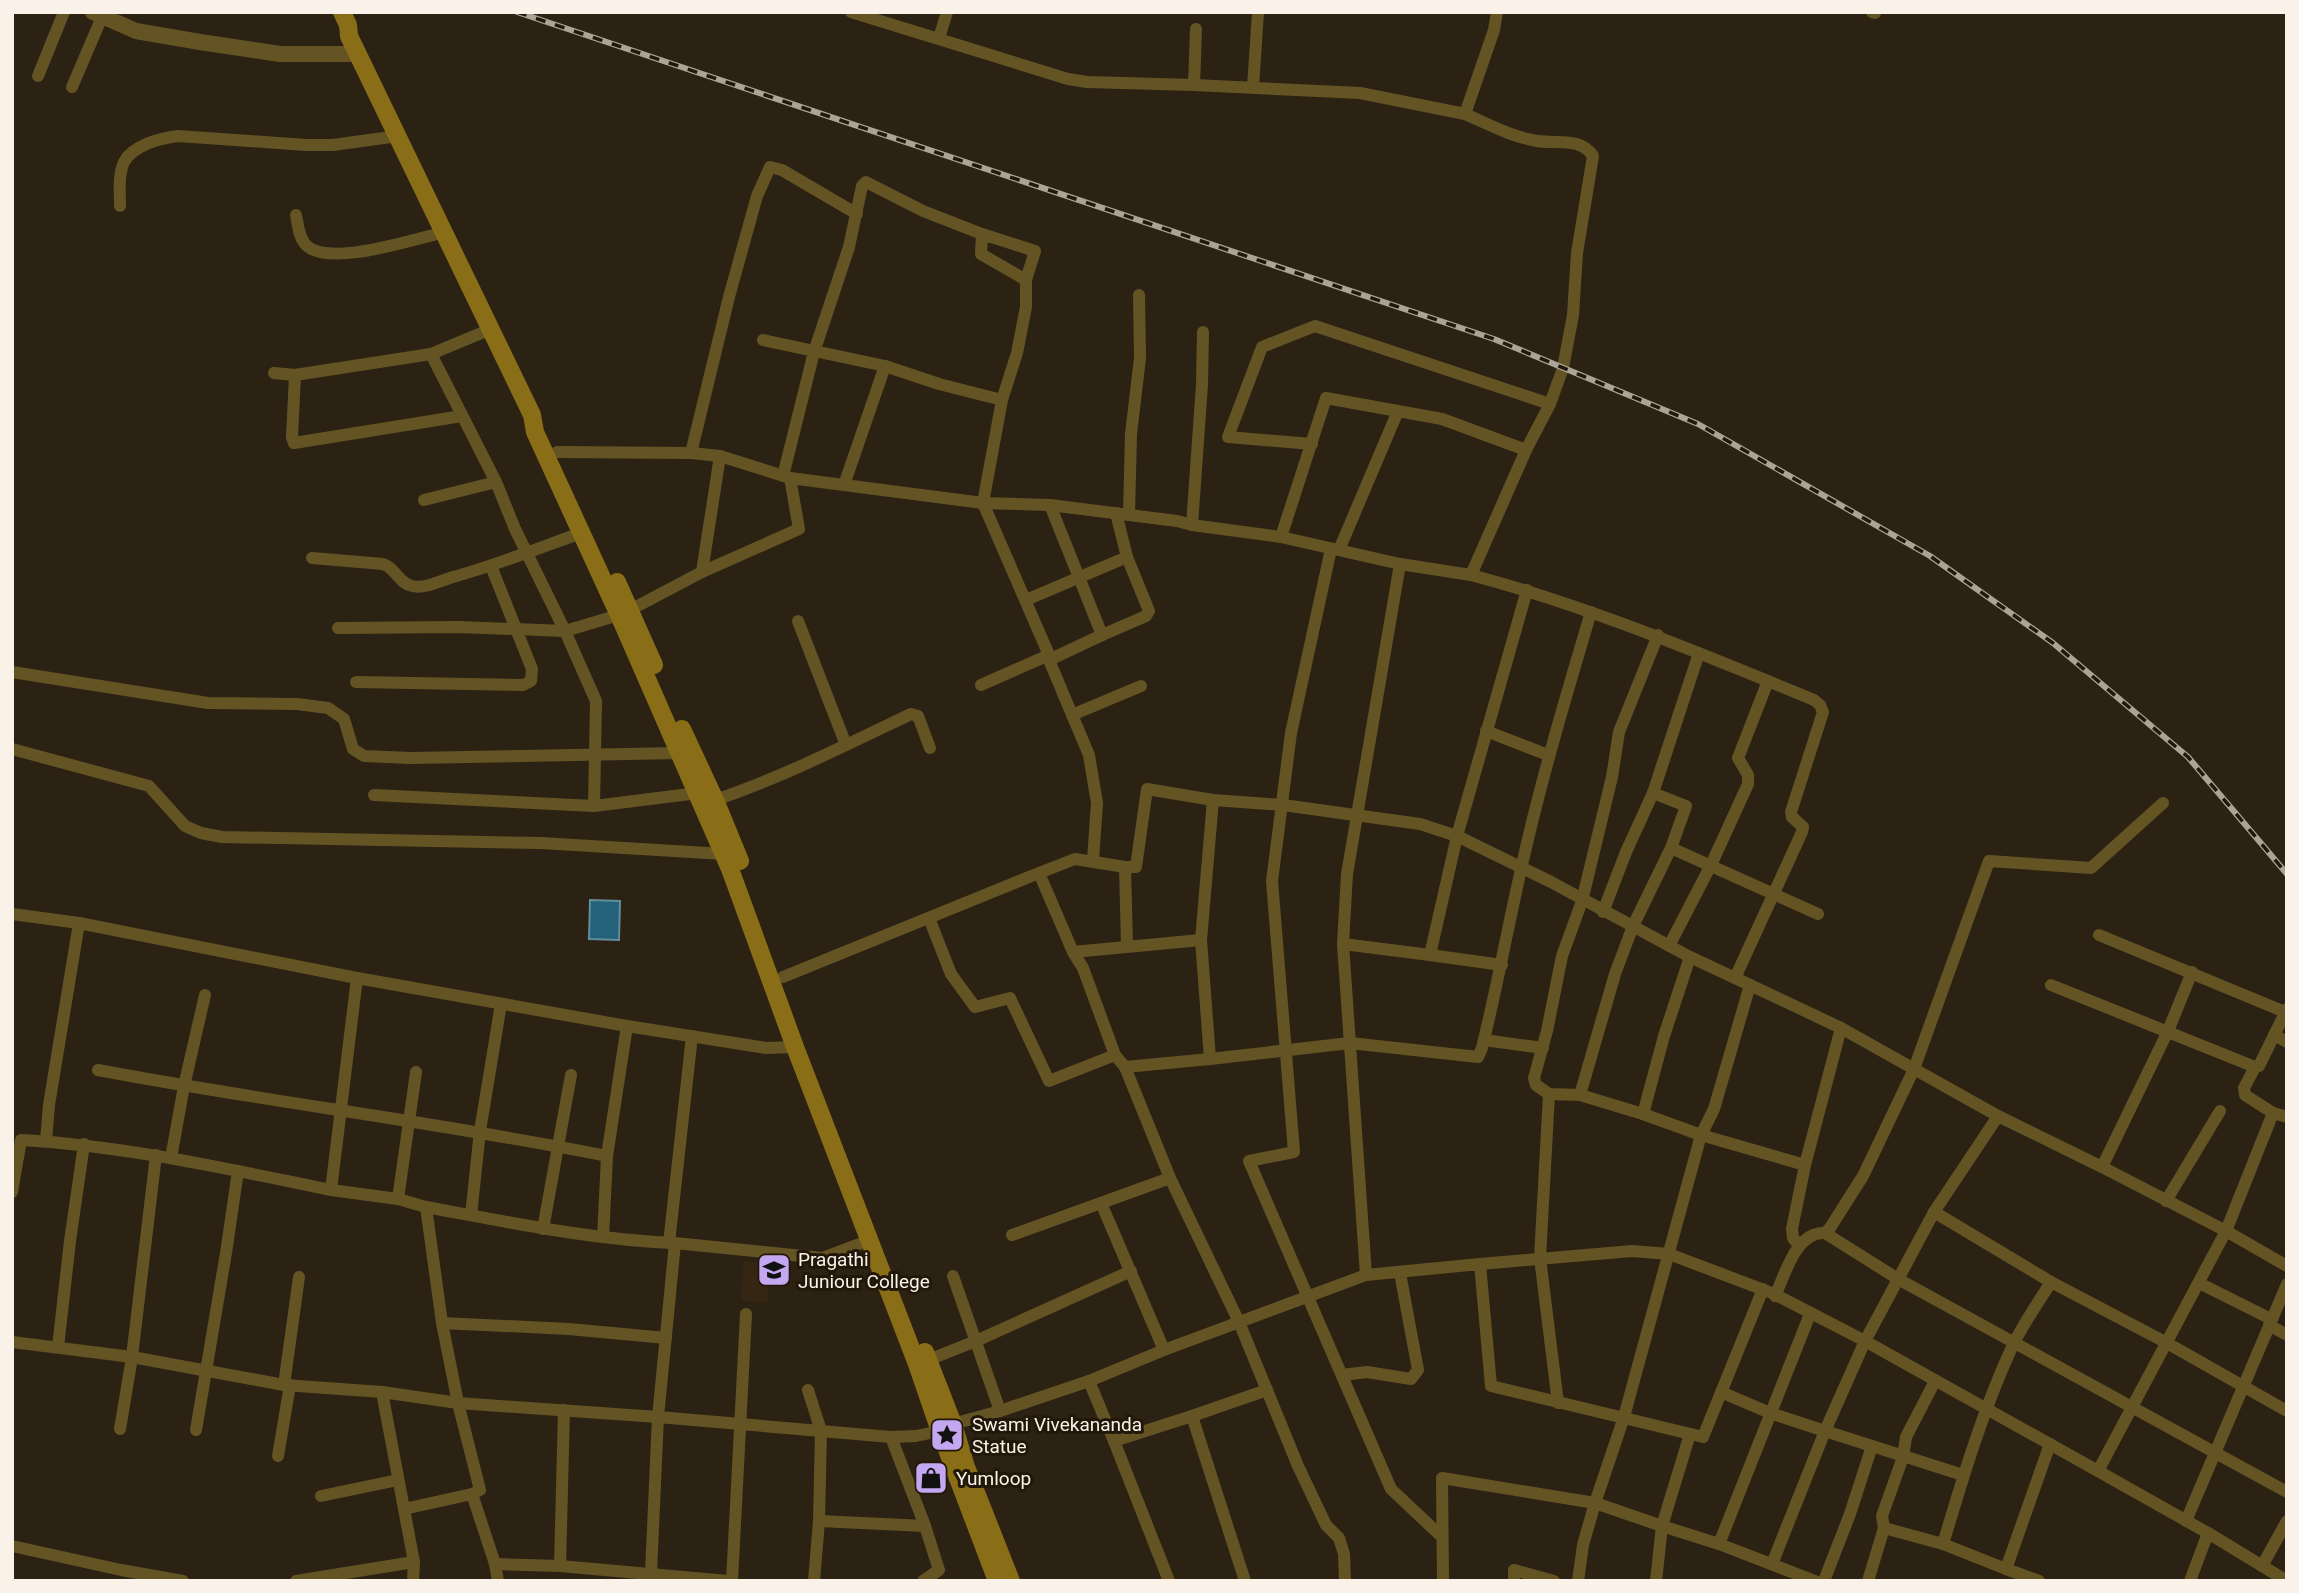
<svg xmlns="http://www.w3.org/2000/svg" width="2299" height="1593" viewBox="0 0 2299 1593" font-family="Roboto,sans-serif">
<rect width="100%" height="100%" fill="#2c2214"/>
<path fill="#342612" d="M743 1261 769 1262 768 1303 741 1301Z"/>
<path fill="#24627b" stroke="#648d9c" stroke-width="2" d="M590 900 620 901 619 940 589 939Z"/>
<g fill="none" stroke-linecap="round" stroke-linejoin="round">
<g stroke="#645424" stroke-width="12">
<path d="M851 12 1068 79 1087 82 1194 85 1360 93 1465 114 1494 30 1497 12"/>
<path d="M1872 12 1875 13"/>
<path d="M939 38 947 12"/>
<path d="M38 76 64 12"/>
<path d="M1194 85 1196 29"/>
<path d="M72 87 102 17"/>
<path d="M1253 87 1258 12"/>
<path d="M1465 114C1488 124 1512 137 1537 141 1557 144 1581 137 1593 156L1577 253 1573 315 1563 368 1550 404"/>
<path d="M120 206C120 192 118 175 124 162 133 145 161 138 178 136L306 145H333L398 136"/>
<path d="M296 215C298 225 299 239 307 246 331 267 414 239 445 232"/>
<path d="M763 340 885 366"/>
<path d="M431 354 496 482 515 529 565 631 596 701 594 806"/>
<path d="M274 373 295 375"/>
<path d="M462 416 294 443 292 437 295 375 431 354 491 329"/>
<path d="M1312 444 1228 437 1262 347 1315 326 1550 404 1526 450 1471 575C1573 602 1670 641 1768 681L1738 758 1748 775V784L1711 865 1669 946"/>
<path d="M557 452 691 453 720 456 790 478 983 503 1050 505 1177 521 1192 525 1281 537 1400 564 1471 575"/>
<path d="M691 453 729 297 757 196 770 167 782 170 857 214"/>
<path d="M720 456 702 572 799 529 790 478"/>
<path d="M783 476 814 352 849 247 862 186 866 182 923 211 982 234"/>
<path d="M844 485 885 366 939 384 1002 400"/>
<path d="M424 500 496 482"/>
<path d="M1050 505 1102 635 1049 660 1089 755 1097 803 1093 860"/>
<path d="M1129 515 1131 434 1140 358 1139 295"/>
<path d="M1192 525 1202 385 1203 332"/>
<path d="M1281 537 1326 398 1442 419 1526 450"/>
<path d="M1331 549 1291 733 1272 881 1294 1152 1249 1161 1391 1489 1442 1537"/>
<path d="M1339 550 1398 411"/>
<path d="M312 558 383 564C396 568 398 583 412 586 425 589 440 581 453 577 497 565 539 548 581 533"/>
<path d="M1026 600 1127 557"/>
<path d="M630 610 702 572"/>
<path d="M798 621 846 745"/>
<path d="M338 628 458 627 565 631 619 615"/>
<path d="M1102 635 1146 616 1149 611 1127 557 1116 513"/>
<path d="M12 672 208 703 297 704 328 708 344 719 353 749 364 756 410 758 680 753"/>
<path d="M356 682 523 685 531 681 532 669 491 566"/>
<path d="M981 685 1049 655 983 503 1002 400 1017 353 1026 307V280L1035 251 982 234 981 254 1026 280"/>
<path d="M1072 715 1141 686"/>
<path d="M1486 731 1548 755"/>
<path d="M12 749 149 786 185 826 201 833 222 837 541 843 724 854"/>
<path d="M1653 793 1699 653"/>
<path d="M374 795 594 806 698 793"/>
<path d="M715 800C783 777 846 745 911 714L918 716 930 748"/>
<path d="M1213 800 1201 940 1210 1059 1350 1043 1478 1057 1482 1048C1497 987 1508 926 1522 865 1541 780 1566 696 1591 612"/>
<path d="M1671 848 1818 914"/>
<path d="M1125 867 1127 946"/>
<path d="M1039 873 1075 859 1125 867H1136L1147 789 1213 800 1283 805 1420 824 1457 836 1551 882 1690 957 1750 985 1714 1109 1701 1135 1624 1417 1595 1503 1662 1526 1656 1581"/>
<path d="M1603 912 1626 852 1653 793 1686 806 1671 848 1633 926 1615 974 1580 1095 1643 1114"/>
<path d="M12 914 79 923 357 978"/>
<path d="M929 918 951 974 975 1007 1010 998 1049 1081 1115 1055"/>
<path d="M2099 935 2285 1012"/>
<path d="M1343 944 1430 955"/>
<path d="M1073 952 1201 940"/>
<path d="M1690 957 1664 1036 1643 1114 1701 1135 1805 1165"/>
<path d="M1502 965 1430 955 1457 836 1527 590"/>
<path d="M2192 972 2168 1031 2102 1167 2226 1231 2287 1266"/>
<path d="M783 977 1039 873 1073 952 1083 968 1115 1055 1125 1067 1170 1178 1239 1322 1298 1466 1326 1525 1339 1538 1344 1554 1345 1581"/>
<path d="M1735 978 1802 832 1803 827 1792 817 1791 812 1823 712 1820 705 1814 700 1768 681"/>
<path d="M1750 985 1841 1028 1998 1116"/>
<path d="M2051 985 2255 1067 2259 1066 2287 1009"/>
<path d="M2274 1035 2287 1042"/>
<path d="M1484 1040 1543 1048"/>
<path d="M1125 1067 1210 1059"/>
<path d="M2255 1067 2244 1088 2245 1095 2273 1113"/>
<path d="M98 1070C267 1102 438 1122 607 1156"/>
<path d="M1549 1094 1540 1258 1558 1403"/>
<path d="M1580 1095 1549 1094 1536 1085 1534 1078 1547 1031 1562 956 1582 901 1612 777 1619 732 1658 635"/>
<path d="M46 1141 49 1105 79 923"/>
<path d="M171 1158 184 1086 205 995"/>
<path d="M12 1192 21 1140C126 1146 228 1169 331 1190"/>
<path d="M398 1199 416 1072"/>
<path d="M2166 1201 2220 1111"/>
<path d="M1101 1203 1164 1350"/>
<path d="M426 1207 398 1199 331 1190 357 978 627 1026 766 1048 795 1047"/>
<path d="M1934 1212 1865 1341 1825 1431 1963 1475"/>
<path d="M471 1215 480 1131 501 1004"/>
<path d="M543 1229 571 1075"/>
<path d="M1825 1233 1898 1279 2287 1492"/>
<path d="M1012 1235 1170 1178"/>
<path d="M603 1237 607 1156 627 1026"/>
<path d="M669 1243 692 1036"/>
<path d="M1799 1245 1793 1238 1792 1229 1805 1165 1841 1028"/>
<path d="M1480 1264 1632 1251 1669 1254 1772 1293 1865 1341 2098 1471 2226 1231 2273 1113 2287 1117"/>
<path d="M1366 1275 1343 944 1347 874 1400 564"/>
<path d="M953 1276 1000 1411"/>
<path d="M2051 1282 2167 1343 2287 1411"/>
<path d="M2199 1283 2271 1319"/>
<path d="M1775 1296C1785 1275 1796 1231 1825 1233L1830 1228 1863 1176 1914 1069 1989 861 2091 868 2163 803"/>
<path d="M442 1323 569 1329 666 1338"/>
<path d="M2269 1325 2287 1335"/>
<path d="M12 1342 132 1357 284 1385 382 1392"/>
<path d="M58 1347 70 1241 84 1144"/>
<path d="M928 1360 976 1341 1131 1271"/>
<path d="M1342 1375 1367 1372 1411 1379 1418 1370 1400 1273"/>
<path d="M1089 1381 1114 1441"/>
<path d="M284 1385 299 1277"/>
<path d="M808 1390 821 1431 819 1521 814 1581"/>
<path d="M1721 1392 1770 1413 1825 1431 1772 1564"/>
<path d="M1192 1416 1267 1390"/>
<path d="M953 1424 1000 1411 1089 1381 1164 1350 1366 1275 1480 1264 1491 1386 1703 1437 1763 1289"/>
<path d="M120 1429 132 1357 156 1155"/>
<path d="M196 1430 226 1253 238 1171"/>
<path d="M1690 1434 1662 1526 1719 1544 1815 1581"/>
<path d="M891 1437 925 1526 939 1570 923 1581"/>
<path d="M278 1456 290 1385"/>
<path d="M2098 1471 2208 1533 2287 1581"/>
<path d="M472 1494 495 1564"/>
<path d="M321 1496 398 1480"/>
<path d="M404 1509 472 1494 480 1490 458 1403 442 1323 426 1207C508 1222 591 1240 675 1243"/>
<path d="M819 1521 925 1526"/>
<path d="M2186 1521 2287 1284"/>
<path d="M1884 1528 1943 1544C1963 1477 1983 1410 2012 1347 2023 1324 2038 1303 2051 1282L1934 1212 1998 1116 2102 1167"/>
<path d="M1719 1544 1810 1314"/>
<path d="M1943 1544 2006 1569"/>
<path d="M12 1546 121 1570 183 1581"/>
<path d="M560 1566 564 1410"/>
<path d="M2262 1566 2287 1521"/>
<path d="M651 1573 658 1417 891 1437 916 1436 940 1431"/>
<path d="M296 1581 414 1562"/>
<path d="M413 1581 414 1562 382 1392 458 1403 658 1417 675 1243 822 1258 870 1240"/>
<path d="M498 1581 495 1564 560 1566 728 1581"/>
<path d="M732 1581 746 1314"/>
<path d="M1169 1581 1114 1441 1192 1416 1245 1581"/>
<path d="M1443 1581 1442 1478 1595 1503 1583 1545 1578 1581"/>
<path d="M1514 1581V1570L1554 1581"/>
<path d="M1824 1581 1850 1514 1872 1446"/>
<path d="M1868 1581 1884 1528 1882 1516 1903 1457 1906 1437 1935 1381"/>
<path d="M2039 1581 2006 1569 2050 1444"/>
<path d="M2190 1581 2208 1533"/>
</g>
<path stroke="#645424" stroke-width="16" d="M93 12 136 31 200 42 280 54H358"/>
<g stroke="#896e17" stroke-width="18">
<path d="M342 12 348 25 349 36 532 415 535 432 619 615 730 869 795 1047 917 1364 940 1431 997 1581"/>
<path d="M617 582 654 665"/>
<path d="M682 729 715 800 740 861"/>
<path d="M925 1352 953 1424 966 1467 1011 1581"/>
</g>
<defs>
<path id="rail" d="M517 12 1494 339 1698 424 1930 556 2053 643 2188 757 2287 874"/>
</defs>
<use href="#rail" stroke="#aca398" stroke-width="6"/>
<use href="#rail" stroke="#22180a" stroke-width="3.5" stroke-dasharray="10" stroke-linecap="butt"/>
</g>
<defs>
<symbol id="university-square" viewBox="-11 -11 22 22"><rect x="-9" y="-9" width="18" height="18" rx="4" fill="#c4a7f1" stroke="#22180a"/><path d="M0-5L7-2L0 1L-7-2ZM-4 1L0 2.5L4 1V4Q0 6-4 4Z" fill="#111"/></symbol>
<symbol id="sight-square" viewBox="-11 -11 22 22"><rect x="-9" y="-9" width="18" height="18" rx="4" fill="#c4a7f1" stroke="#22180a"/><path d="M0-6L1.8-2.2L6-1.7L2.9 1.2L3.7 5.4L0 3.3L-3.7 5.4L-2.9 1.2L-6-1.7L-1.8-2.2Z" fill="#111"/></symbol>
<symbol id="shop-square" viewBox="-11 -11 22 22"><rect x="-9" y="-9" width="18" height="18" rx="4" fill="#c4a7f1" stroke="#22180a"/><path d="M-5-2.5h2.3a2.7 3.5 0 0 1 5.4 0H5L5.5 6h-11ZM-1.5-2.5h3a1.5 2.3 0 0 0-3 0Z" fill="#111"/></symbol>
</defs>
<g fill-rule="evenodd">
<use href="#university-square" x="755" y="1251" width="38" height="38"/>
<use href="#sight-square" x="928" y="1416" width="38" height="38"/>
<use href="#shop-square" x="912" y="1459" width="38" height="38"/>
</g>
<g text-anchor="middle" dominant-baseline="central" stroke-width="6" stroke-linejoin="round" paint-order="stroke">
<g font-size="19" fill="#faf2e9" stroke="#22180a" text-anchor="start">
<text x="798" y="1259">Pragathi<tspan x="798" dy="22">Juniour College</tspan></text>
<text x="972" y="1424">Swami Vivekananda<tspan x="972" dy="22">Statue</tspan></text>
<text x="956" y="1478">Yumloop</text>
</g>
</g>
<rect width="2299" height="1593" fill="none" stroke="#faf2e9" stroke-width="28"/>
</svg>
